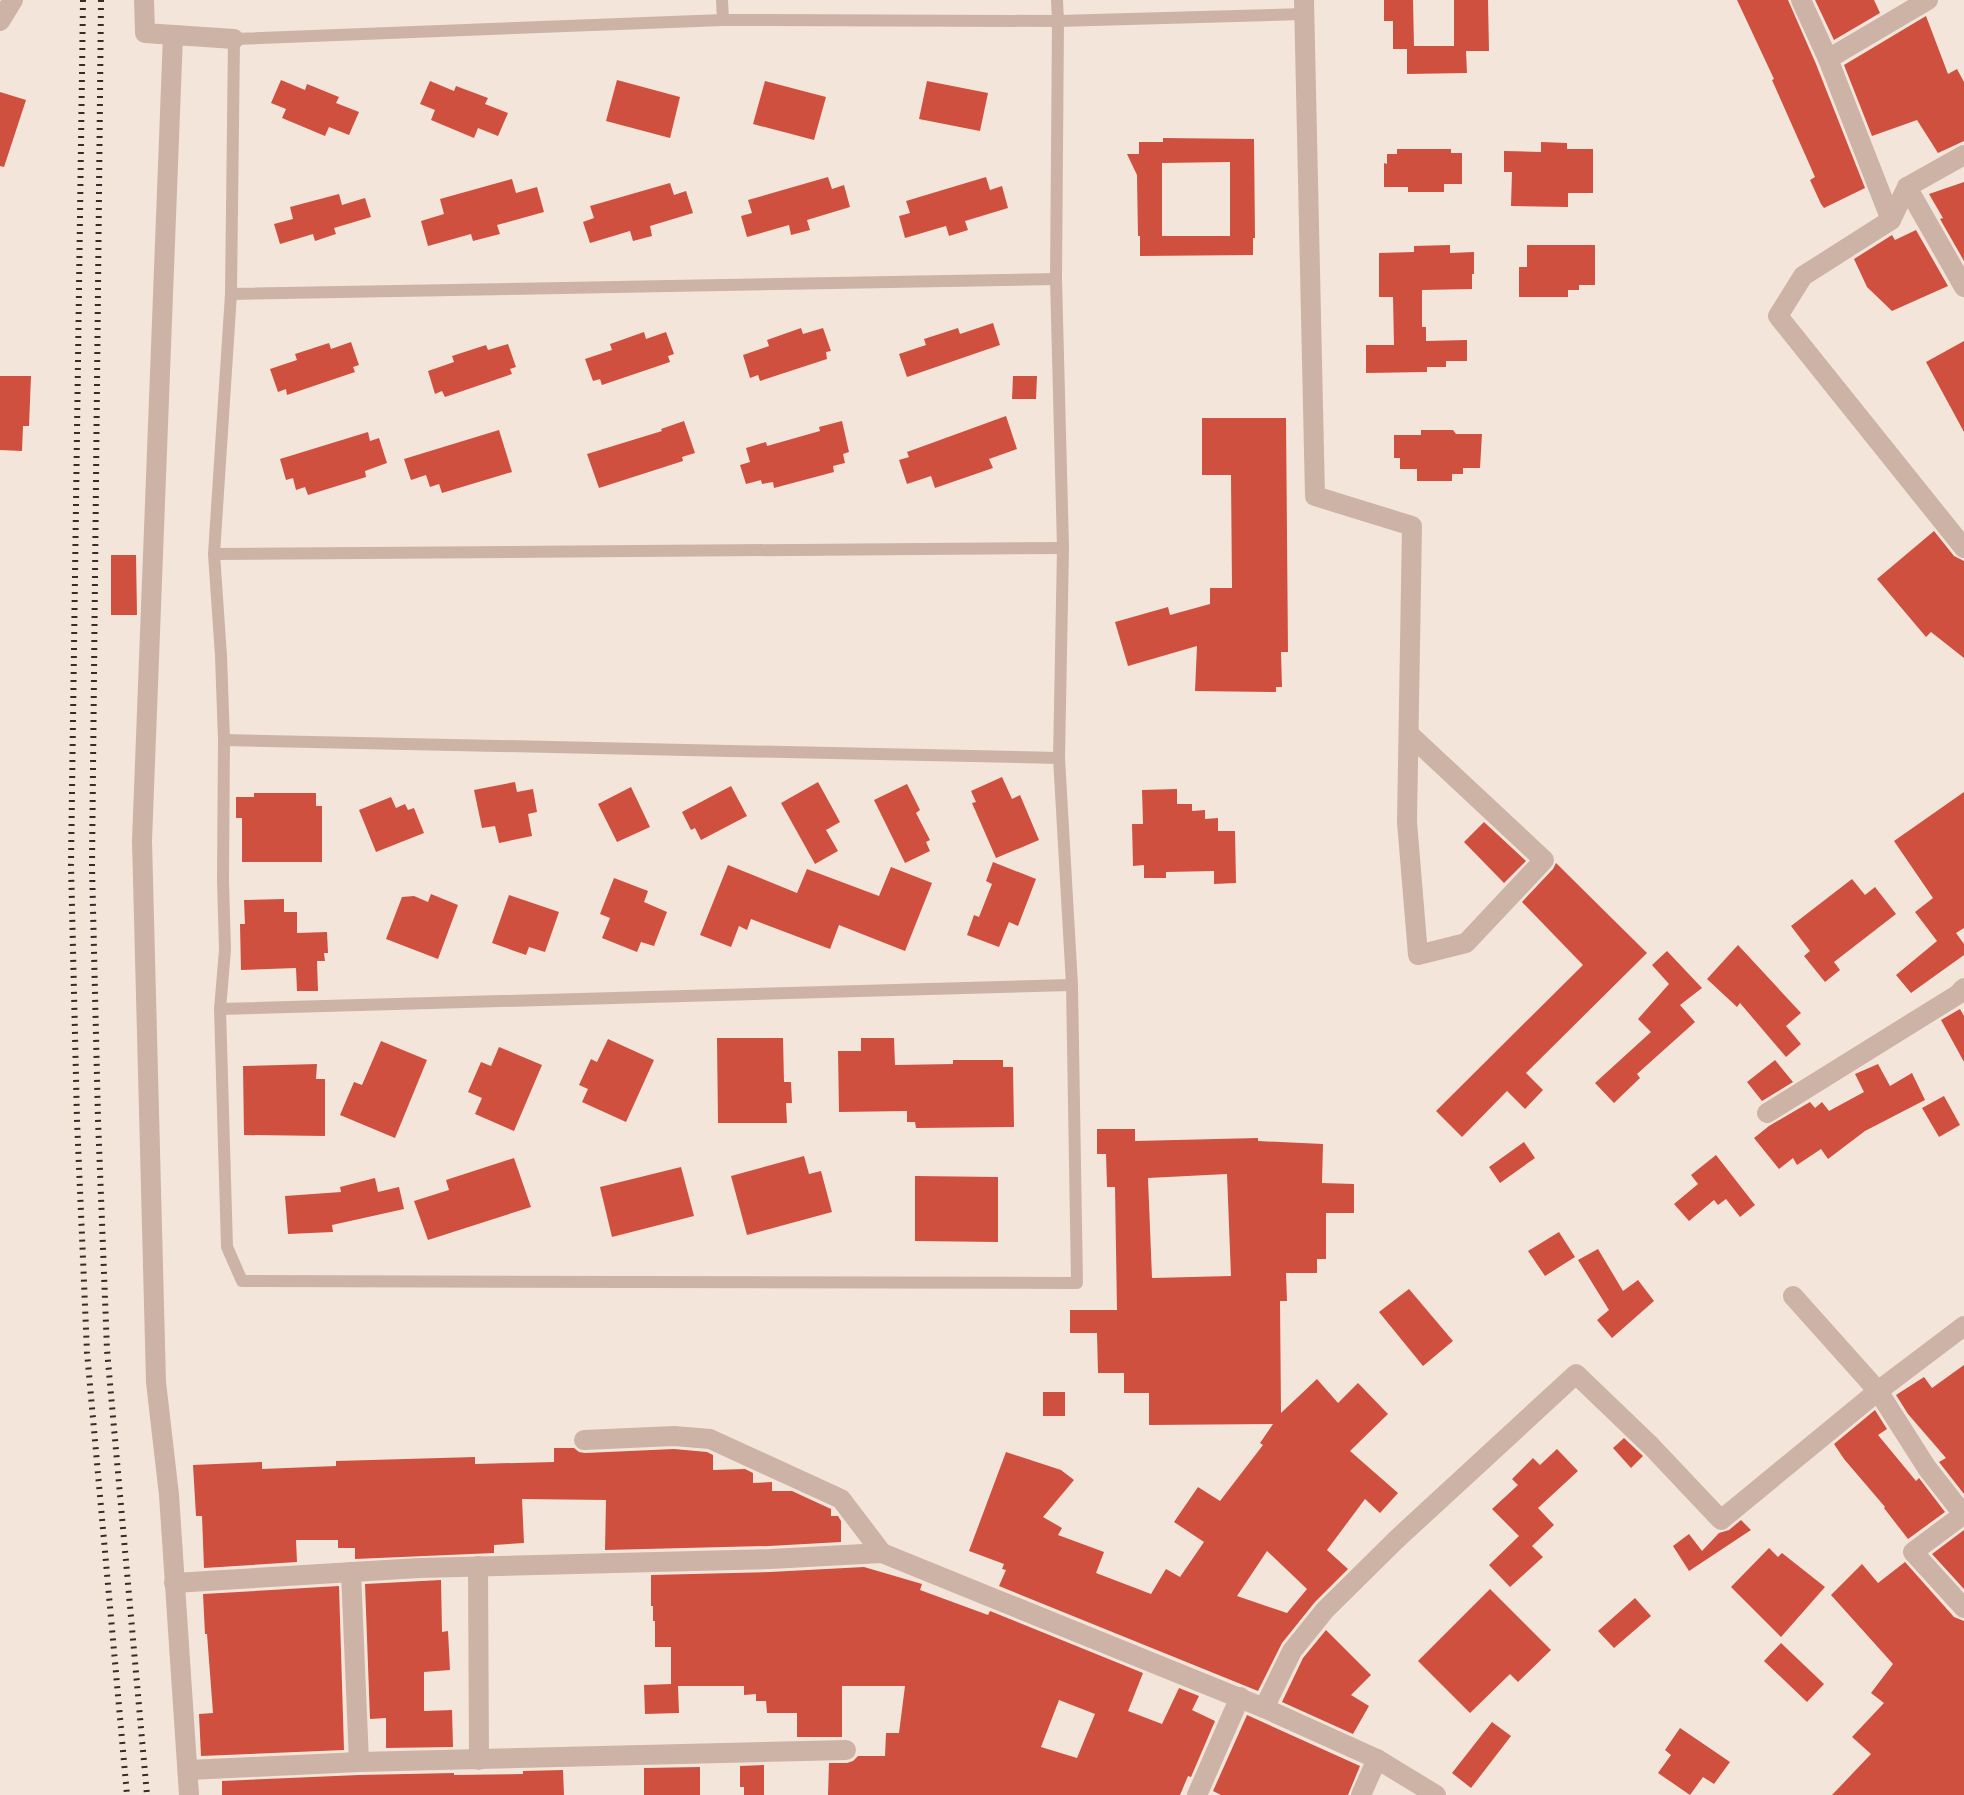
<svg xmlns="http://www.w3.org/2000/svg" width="1964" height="1795" viewBox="0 0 1964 1795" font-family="Quicksand,sans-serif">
<rect width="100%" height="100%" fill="#f4e5db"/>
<g fill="#cf503e" fill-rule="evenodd">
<path d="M1384 0H1413L1414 46H1454V0H1488L1489 51H1466L1467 73 1407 74V49H1393V21H1384Z"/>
<path d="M1737 0H1788L1816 64 1865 188 1824 208 1821 204 1810 180 1815 177 1772 80 1774 79Z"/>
<path d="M1815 0H1874L1880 13 1834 40Z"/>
<path d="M1926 16 1948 74 1957 69 1964 82V141L1938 153 1917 120 1872 136 1844 65Z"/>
<path d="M281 80 305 90 307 84 339 97 336 103 359 112 349 135 329 127 325 136 282 118 286 109 271 103Z"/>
<path d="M617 80 680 97 670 138 606 121Z"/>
<path d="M430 81 454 91 456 86 488 98 485 104 508 113 498 136 478 128 474 138 431 120 435 110 420 104Z"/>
<path d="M765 81 826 97 814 140 753 124Z"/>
<path d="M927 81 988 93 980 131 919 119Z"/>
<path d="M0 92 26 100 4 167 0 166Z"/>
<path d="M1163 138 1254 139 1255 238H1253V255L1140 256V236H1138L1137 175 1127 154H1139V142H1163ZM1230 162V236H1162V163Z"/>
<path d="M1541 142 1567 143V149H1593V193H1568V207L1511 206 1512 172H1504V151L1541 152Z"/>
<path d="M1397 149H1451V153H1462V184H1444V192H1408V187H1384V163L1387 164V154H1397Z"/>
<path d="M828 177 832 189 844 185 850 207 807 220 810 230 791 235 789 225 747 237 741 216 752 213 748 200Z"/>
<path d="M986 177 990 190 1002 186 1008 208 965 221 968 230 949 236 946 226 905 238 899 216 910 213 906 201Z"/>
<path d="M512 179 516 193 537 187 544 212 497 225 500 234 473 241 471 234 428 246 421 221 444 214 440 199Z"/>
<path d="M1964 182V261L1940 219 1943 218 1929 194Z"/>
<path d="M670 183 674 195 686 191 693 213 650 226 652 236 633 241 630 231 590 243 583 222 594 218 590 206Z"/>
<path d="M339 194 342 205 365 198 371 217 334 228 336 234 315 241 313 234 280 244 274 224 293 219 290 207Z"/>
<path d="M1916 230 1948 286 1892 311 1867 287 1854 259 1892 235 1895 240Z"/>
<path d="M1450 245V253L1474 252V274H1472V289L1422 290V327H1426V341L1467 340V361H1446V367H1427V372L1366 373V345H1394L1393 297H1379V253L1414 252V246Z"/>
<path d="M1527 245H1595V285H1579V290H1568V297H1519V267H1527Z"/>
<path d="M993 323 1000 345 907 377 899 354 926 345 924 339 958 328 960 334Z"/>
<path d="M801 328 803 334 823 328 831 351 826 352 827 359 760 381 758 375 750 378 743 355 769 346 767 340Z"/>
<path d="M644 332 646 339 666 332 674 354 668 356 670 362 602 385 600 379 593 381 585 359 612 350 610 344Z"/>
<path d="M1964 341V432L1926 362Z"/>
<path d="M351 342 359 365 353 367 355 372 287 395 286 389 278 392 270 369 297 360 295 354 329 343 331 349Z"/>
<path d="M508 344 516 367 510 369 512 374 445 397 442 391 435 394 428 371 454 362 452 356 486 345 488 350Z"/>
<path d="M0 376H31L29 426H23L22 451 0 450Z"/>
<path d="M1013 376H1037L1036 399H1012Z"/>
<path d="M1006 416 1017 449 989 459 993 468 935 488 931 476 907 484 899 460 909 457 907 452Z"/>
<path d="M1202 418H1286L1288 652H1281L1282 687H1276V692L1195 691 1197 646 1128 666 1115 622 1168 607 1170 615 1210 604V588H1232L1231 475H1202Z"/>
<path d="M684 421 695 453 682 457 683 461 599 488 587 454 662 431 661 429Z"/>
<path d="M842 421 849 452 843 454 845 463 833 466 834 472 774 488 773 482 762 484 761 480 746 484 740 465 750 462 746 448 766 442 767 446 820 431 819 427Z"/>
<path d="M499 430 512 472 442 493 439 484 430 487 426 475 411 480 404 459Z"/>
<path d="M1421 430H1453L1456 434H1482L1480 468H1463V474H1452V481H1417V469H1400V458H1394V435H1421Z"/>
<path d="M368 432 370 441 379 438 387 463 365 471 366 477 308 495 305 487 296 490 293 478 286 480 280 459Z"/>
<path d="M1934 531 1954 556 1964 561V658L1931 632 1926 637 1877 579Z"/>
<path d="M111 555H136L137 615H111Z"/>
<path d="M1002 777 1012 799 1020 795 1039 840 996 858 972 803 976 802 971 791Z"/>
<path d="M515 782 517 792 533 789 537 812 528 814 532 836 499 843 495 826 482 828 474 790Z"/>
<path d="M818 782 840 822 826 830 838 851 815 864 781 803Z"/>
<path d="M907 784 920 810 916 813 930 840 926 842 930 851 905 863 874 800Z"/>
<path d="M731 786 747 816 701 840 695 828 691 830 682 812Z"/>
<path d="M631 787 650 827 617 842 598 804Z"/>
<path d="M1177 789V804H1192V811L1205 810V819L1218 818V831H1235L1236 883 1214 884V871L1166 872V878H1144V865L1133 866 1132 824H1143L1142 790Z"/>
<path d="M1964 792V928L1956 933 1964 944V955L1911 993 1896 975 1937 941 1915 912 1933 898 1894 841Z"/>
<path d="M254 793H316V806H322V862H242V818H236V797H254Z"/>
<path d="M391 797 396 808 405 804 408 810 414 808 424 833 376 852 359 810Z"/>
<path d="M1484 822 1526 861 1504 883 1464 842Z"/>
<path d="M993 862 1036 879 1018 926 1009 922 999 947 967 935 974 915 979 917 992 884 986 881Z"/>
<path d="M1556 863 1647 953 1526 1073 1543 1090 1525 1109 1507 1091 1462 1137 1436 1111 1583 965 1522 902 1553 869Z"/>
<path d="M728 865 797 893 807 869 879 896 891 867 932 883 905 951 839 925 830 949 751 919 747 930 739 926 731 947 700 935Z"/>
<path d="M614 878 648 891 644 902 667 912 654 946 641 942 637 952 602 938 610 918 600 914Z"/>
<path d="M1852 879 1865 895 1875 887 1896 914 1834 962 1840 970 1825 982 1804 956 1810 951 1791 926Z"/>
<path d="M431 894 458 905 438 959 386 939 402 897 414 896 428 902Z"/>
<path d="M509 895 559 912 545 952 529 947 526 955 492 943Z"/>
<path d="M284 899V912H297V933L327 932 328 953H324L325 961H317L318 991H297L296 968 241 970 240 924H245L244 900Z"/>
<path d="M1738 945 1801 1013 1786 1026 1801 1044 1786 1057 1740 1003 1737 1007 1707 979Z"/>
<path d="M1667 951 1702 988 1680 1005 1695 1022 1637 1074 1640 1078 1614 1103 1595 1083 1651 1032 1638 1019 1669 984 1652 965Z"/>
<path d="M1960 1009 1964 1016V1062L1941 1020Z"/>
<path d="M717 1038H783L784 1082H791L792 1103H786L787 1123H718Z"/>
<path d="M861 1038H894L895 1065 953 1064V1060H1003V1067H1013L1014 1127 916 1128 915 1122H907V1111L839 1112 838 1051H861Z"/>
<path d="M608 1039 654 1060 626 1122 582 1102 588 1089 579 1085 591 1059 597 1062Z"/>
<path d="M381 1041 427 1060 395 1138 340 1115 354 1082 362 1085Z"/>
<path d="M499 1047 542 1065 514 1131 475 1114 482 1098 468 1092 481 1062 491 1066Z"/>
<path d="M1775 1060 1793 1082 1762 1101 1747 1082Z"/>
<path d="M317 1064 316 1079H325V1136L244 1135 243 1066Z"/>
<path d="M1878 1064 1890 1086 1912 1073 1925 1100 1865 1131 1828 1159 1821 1149 1797 1165 1793 1158 1779 1169 1754 1138 1769 1126 1810 1102 1815 1108 1822 1102 1829 1111 1864 1092 1855 1074Z"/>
<path d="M1944 1096 1960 1125 1939 1137 1922 1108Z"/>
<path d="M1097 1129H1135V1141L1258 1138V1141L1323 1144 1322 1183 1354 1184V1213H1326V1259H1317V1273H1286L1287 1301H1280L1281 1413 1317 1379 1338 1403 1358 1383 1388 1414 1350 1451 1398 1493 1380 1513 1365 1499 1327 1550 1348 1569 1315 1602 1282 1643 1258 1691 999 1586 1006 1570 1002 1569 1004 1564 969 1551 1006 1452 1061 1470 1074 1480 1043 1517 1062 1528 1058 1535 1104 1552 1096 1573 1151 1594 1166 1569 1180 1577 1204 1542 1174 1522 1198 1487 1220 1501 1263 1445 1260 1443 1273 1424 1149 1425V1393H1124V1373H1098L1097 1333H1070V1310H1117L1115 1187H1107L1106 1154H1097ZM1227 1174 1231 1276 1152 1278 1148 1178ZM1267 1551 1307 1589 1287 1613 1237 1596Z"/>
<path d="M1524 1142 1535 1158 1500 1183 1489 1167Z"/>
<path d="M1716 1155 1755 1205 1740 1217 1726 1199 1718 1205 1714 1200 1689 1221 1674 1204 1698 1184 1691 1175Z"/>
<path d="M804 1156 809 1174 821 1171 832 1212 747 1235 731 1176Z"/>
<path d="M514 1158 531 1207 428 1240 414 1201 449 1190 446 1180Z"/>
<path d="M681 1167 694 1216 612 1237 600 1187Z"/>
<path d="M915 1176 998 1177V1242L915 1241Z"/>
<path d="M375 1178 378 1192 399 1187 404 1209 332 1225 333 1232 288 1234 285 1196 341 1192 340 1187Z"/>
<path d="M1559 1232 1575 1257 1545 1276 1528 1251Z"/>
<path d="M1598 1249 1623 1291 1638 1280 1654 1301 1612 1338 1597 1320 1609 1310 1578 1260Z"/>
<path d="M1409 1289 1453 1341 1423 1366 1379 1312Z"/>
<path d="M1964 1365V1494L1939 1462 1946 1458 1908 1414 1896 1395 1924 1377 1932 1388Z"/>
<rect x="1043" y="1392" width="22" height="24"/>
<path d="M1875 1410 1887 1429 1878 1435 1916 1481 1919 1478 1945 1512 1908 1539 1884 1508 1885 1507 1844 1459 1834 1444Z"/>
<path d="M1624 1438 1643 1456 1631 1468 1613 1448Z"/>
<path d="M554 1448H574L579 1452 585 1453 674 1449 707 1452 713 1455V1470L745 1469 753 1473V1483L772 1482V1491H792L831 1509V1516H838L841 1521V1542L769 1546 605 1550 606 1500 522 1499 524 1543 494 1545V1553L355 1559V1548H338V1540H296L297 1562 204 1568 202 1516H196L193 1465 262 1462V1469L336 1466V1461L475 1457V1464L554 1462Z"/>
<path d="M1557 1449 1578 1471 1538 1508 1554 1525 1532 1546 1543 1557 1510 1587 1489 1565 1519 1536 1492 1509 1518 1485 1512 1479 1533 1458 1540 1465Z"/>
<path d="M1741 1520 1751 1530 1689 1571 1673 1546 1689 1534 1702 1551 1719 1533 1729 1530Z"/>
<path d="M1964 1530V1589L1932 1554Z"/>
<path d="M1769 1548 1778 1557 1782 1553 1825 1587 1781 1637 1731 1587Z"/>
<path d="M1905 1562 1954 1617 1964 1621V1795H1832L1871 1754 1852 1737 1884 1703 1871 1693 1893 1664 1831 1595 1862 1564 1878 1583Z"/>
<path d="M864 1567 922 1584 920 1590 988 1615 990 1611 1143 1673 1128 1711 1162 1724 1179 1688 1199 1696 1192 1710 1215 1721 1191 1777 1188 1776 1180 1795H828L829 1763H847L853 1761 858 1756H885L886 1733H899L905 1686H842V1737H797V1713H767L766 1701H756V1694L744 1695V1686H678L679 1713 645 1714 644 1685 671 1684V1647H655V1621H653V1606H651V1575L770 1572ZM1059 1700 1095 1714 1077 1758 1041 1747Z"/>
<path d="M441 1580 442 1632 448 1631 450 1670 424 1672V1711L452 1710 453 1747 386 1748V1718L370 1719 365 1584Z"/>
<path d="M339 1586 344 1750 201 1756 199 1714 213 1713 207 1634H205L203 1594Z"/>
<path d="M1490 1589 1551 1650 1518 1682 1510 1674 1470 1713 1418 1661Z"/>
<path d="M1635 1598 1651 1616 1614 1648 1598 1631Z"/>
<path d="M1326 1630 1371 1675 1351 1695 1369 1706 1353 1734 1282 1702 1303 1658Z"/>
<path d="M1781 1643 1824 1684 1807 1702 1764 1661Z"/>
<path d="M1247 1715 1360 1766 1348 1795H1221L1213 1791Z"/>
<path d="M1492 1722 1511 1736 1471 1788 1452 1773Z"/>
<path d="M1680 1728 1730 1762 1714 1784 1703 1777 1690 1795 1658 1773 1671 1755 1665 1750Z"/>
<path d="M764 1765V1795H744V1787H740V1766Z"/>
<path d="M700 1767V1795H644V1768Z"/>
<path d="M563 1770 564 1795H222V1781L359 1775 454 1773V1775L523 1774V1771Z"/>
</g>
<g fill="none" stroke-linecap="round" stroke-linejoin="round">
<g stroke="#cdb3a6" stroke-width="12">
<path d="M722 0 723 20"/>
<path d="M1057 0 1058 21 1304 14"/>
<path d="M723 20 1058 21 1056 279 1063 548 1059 758 1072 985 1077 1283 242 1281 227 1247 220 1009 225 950 223 880 224 740 221 656 214 554 231 294 234 39Z"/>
<path d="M231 294 1056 279"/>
<path d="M214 554 1063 548"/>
<path d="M224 740 1059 758"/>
<path d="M220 1009 1072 985"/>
</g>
<g stroke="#cdb3a6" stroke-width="20">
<path d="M144 0 145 33 234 39"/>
<path d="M1304 0 1315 496 1412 526 1407 822 1418 955 1466 943 1544 860 1409 734"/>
<path d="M1801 0 1828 59 1891 220"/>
<path d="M173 35 142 841 156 1382 169 1495 189 1795"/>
<path d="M1828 59 1928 0"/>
<path d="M1964 155 1907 187 1891 220 1803 276 1778 316 1964 548"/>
<path d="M1907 187 1964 287"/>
<path d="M1767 1113 1957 995 1964 988"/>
<path d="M1793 1296 1878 1391 1927 1468 1963 1514"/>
<path d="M584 1440 674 1436 710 1439 841 1499 882 1553"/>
<path d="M1964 1514 1913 1552 1964 1608"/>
<path d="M478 1566 479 1760"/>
<path d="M351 1572 359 1762"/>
<path d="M174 1583 419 1568 770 1559 882 1553 1264 1708 1377 1759 1436 1795"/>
<path d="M1264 1708 1292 1651 1325 1610 1398 1538 1576 1374 1651 1446 1721 1520 1878 1391 1964 1326"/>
<path d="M189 1770 359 1762 846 1750"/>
<path d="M1197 1795 1240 1697"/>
<path d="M1361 1795 1377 1759"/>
</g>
<path stroke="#cdb3a6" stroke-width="20" d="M0 21 13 0"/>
<g stroke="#382b28" stroke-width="6" stroke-dasharray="2 6" stroke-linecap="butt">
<path d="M83 0 71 864 77 1120 87 1352 127 1795"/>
<path d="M101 0 92 866 98 1120 107 1350 147 1795"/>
</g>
</g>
</svg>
